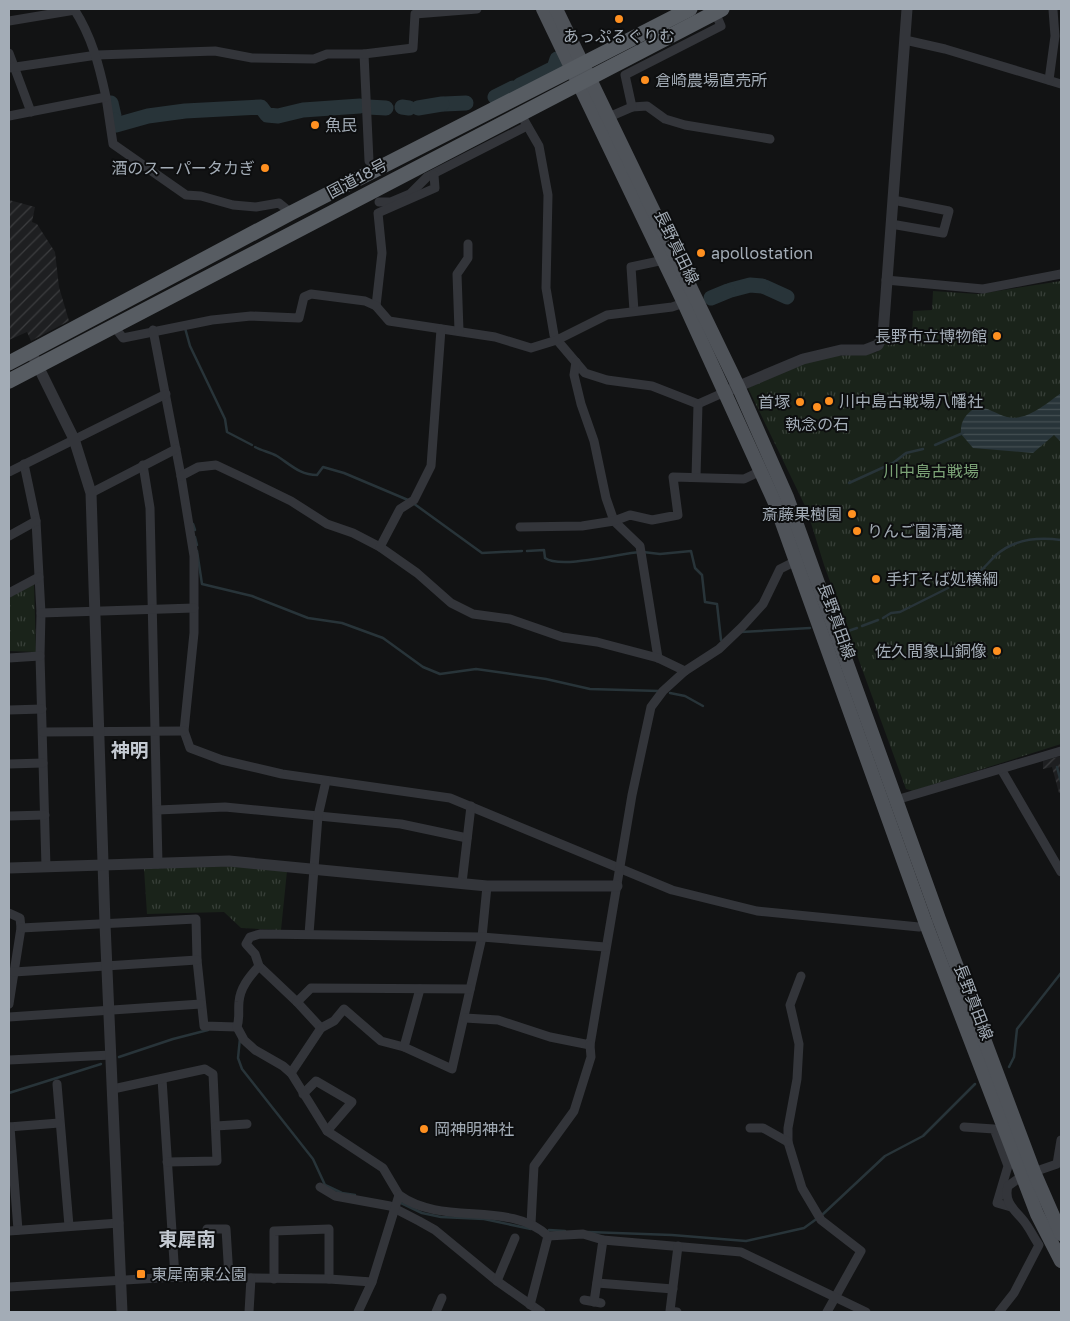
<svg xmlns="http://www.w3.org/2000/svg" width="1070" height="1321" viewBox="0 0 1070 1321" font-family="'Golos Text','Noto Sans JP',sans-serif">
<defs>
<pattern id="industrial-furrows" width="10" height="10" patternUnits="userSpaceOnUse" patternTransform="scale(1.25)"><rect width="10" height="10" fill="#1e1f21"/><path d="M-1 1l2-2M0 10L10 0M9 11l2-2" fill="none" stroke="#3c3d3f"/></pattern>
<pattern id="park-tufts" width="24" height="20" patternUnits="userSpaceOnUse" patternTransform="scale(1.25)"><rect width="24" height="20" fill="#1a231a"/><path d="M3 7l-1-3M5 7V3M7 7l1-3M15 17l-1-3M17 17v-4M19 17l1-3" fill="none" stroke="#384039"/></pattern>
<pattern id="water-rules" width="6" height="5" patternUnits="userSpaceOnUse" patternTransform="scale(1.25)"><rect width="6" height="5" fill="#283439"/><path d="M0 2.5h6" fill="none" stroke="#444f53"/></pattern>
</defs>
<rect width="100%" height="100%" fill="#121314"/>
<g fill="url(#industrial-furrows)">
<path d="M9 200 35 207 32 222 37 224 55 252 59 287 69 321 31 341 27 332 9 340Z"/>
<path d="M1061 756V793H1059L1052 767 1043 769V761Z"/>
</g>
<g fill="url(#park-tufts)">
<path d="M1061 281V744L913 791 906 789 824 565 807 510 748 388C769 379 790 366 812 360 833 354 855 356 877 352L886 339 912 336 913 311 932 310 933 291 978 294Z"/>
<path d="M34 583 36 652 9 651V598Z"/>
<path d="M236 865 287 871 281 930 241 928 224 912 147 914 144 869Z"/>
</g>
<path fill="url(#water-rules)" d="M1061 393V442L1054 435 1033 453 973 448 961 434C960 421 966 414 976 407 988 407 996 414 1007 417 1026 422 1047 403 1061 393Z"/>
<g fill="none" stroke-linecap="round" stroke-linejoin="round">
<g stroke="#283439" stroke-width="2.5">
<path d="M185 328 190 346 225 419 227 432 252 445"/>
<path d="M935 445 963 433"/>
<path d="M255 447C262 451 270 452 277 456 291 465 300 475 317 475L323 467 344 473 408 500"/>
<path d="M849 483 893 463 906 453 923 449"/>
<path d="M413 503 482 553 522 551"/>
<path d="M193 524 195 530"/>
<path d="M195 537 197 545"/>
<path d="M197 551 202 584 252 596 308 618 342 623 383 638 423 667 440 674 476 669 546 679 590 689 659 691"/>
<path d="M527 551 544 550 545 558C560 569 619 554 639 552"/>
<path d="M643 552 660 554 691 551 695 568 702 575 705 602 717 604 721 640"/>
<path d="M969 579C981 573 986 565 995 556 1013 539 1038 537 1061 540"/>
<path d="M953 586 964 581"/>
<path d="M883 618 891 613 900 612 948 588"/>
<path d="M862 626 878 620"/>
<path d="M848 631 857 628"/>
<path d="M741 632 810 628"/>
<path d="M670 693 685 696 703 706"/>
<path d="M1057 767 1061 782"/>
<path d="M240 1038 238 1058 242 1069 313 1159 325 1185 342 1193 355 1195"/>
<path d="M119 1057 173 1039 208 1030"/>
<path d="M1009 1067 1014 1057 1017 1029 1061 973"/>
<path d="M9 1093 101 1064"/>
<path d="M401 1203 422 1213 441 1217 484 1219 531 1229"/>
<path d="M549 1230 565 1231"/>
<path d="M588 1232 672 1235 746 1241 804 1228 822 1215 885 1156 923 1136 975 1084"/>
</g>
<g stroke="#283439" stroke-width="15">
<path d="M520 85 554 68 557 59"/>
<path d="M495 97 513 88"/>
<path d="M111 103 114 116"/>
<path d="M444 104 466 103"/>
<path d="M368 107 386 108"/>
<path d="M402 107 409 108"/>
<path d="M418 108 442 104"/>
<path d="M114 120 116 125 148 116 185 111 261 107 267 115 278 116 303 110 360 106"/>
<path d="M765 287 787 297"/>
<path d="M731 290 750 285 762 286"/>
<path d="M711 298 728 291"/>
</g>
<g stroke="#33353a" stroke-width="9">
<path d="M9 21 75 10"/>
<path d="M905 40 945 49 1061 84"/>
<path d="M9 53 31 112"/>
<path d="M364 54 369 161"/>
<path d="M9 68 97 55 215 51 252 58 314 59 327 54H364L413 48 415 14 477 9"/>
<path d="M1049 80 1055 36 1053 10"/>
<path d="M106 97 113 144 186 195 201 196 233 205 256 207 279 203 291 213"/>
<path d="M632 107 647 106 665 119 685 125 770 139"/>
<path d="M520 113 539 146 548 195 546 288 554 335 557 340 585 373 607 380 652 386 698 404 725 392"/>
<path d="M9 116 106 97C99 65 92 37 74 9"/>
<path d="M609 117 632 107 625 75 721 26 715 12"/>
<path d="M379 202H391L410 194 427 177 527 126"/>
<path d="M891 224 943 233 949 211 893 200"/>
<path d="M886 280 983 289 1061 274"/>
<path d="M376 306 382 253 378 213 435 188 434 175"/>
<path d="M634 311 631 267 664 260"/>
<path d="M113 325 123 338 212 320 251 316 299 318 304 297 311 294 365 301 376 306 389 321 495 337 531 348 557 340 607 315 672 307 684 303"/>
<path d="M153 330 181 476 194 556V633L184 731 190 748 222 760 282 774 450 798 672 890 757 911 919 927 929 923"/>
<path d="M459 331 457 274 468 258V244"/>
<path d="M576 362 574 375 581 404 594 441 606 498 614 521 640 546 658 658"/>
<path d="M24 464 36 521 41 613 40 656 46 867"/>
<path d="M143 465 150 508 158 864"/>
<path d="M9 472 166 394"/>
<path d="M181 476 198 467 216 465 250 481 291 501 327 524 353 533 380 547 417 573 451 603 473 614 510 619 562 637 597 642 658 658 685 671"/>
<path d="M696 477 698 404"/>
<path d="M91 493 176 449"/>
<path d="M520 527 582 526 614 521 630 515 652 520 678 515 673 477 744 479 761 471"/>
<path d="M9 536 36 521"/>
<path d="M380 547 400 509 414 500 431 466 441 329"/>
<path d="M9 593 39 577"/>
<path d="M41 613 194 608"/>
<path d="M9 658 40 656"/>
<path d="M9 710 42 709"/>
<path d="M43 732 184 731"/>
<path d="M9 764 43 763"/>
<path d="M1001 769 1061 872"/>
<path d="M896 800 1061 751"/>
<path d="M158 810 225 807 401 824 467 838"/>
<path d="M9 816 45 815"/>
<path d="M462 883 471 806"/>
<path d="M9 913 20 918 21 928 9 1004"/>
<path d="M21 928 196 919 197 960 204 1026 237 1027"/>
<path d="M309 934 318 816 326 781"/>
<path d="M259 966 297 1002 321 1028 334 1021 344 1009 381 1041 404 1047"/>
<path d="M14 972 197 960"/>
<path d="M801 976 790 1005 799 1044 797 1079 788 1128V1142L802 1188 821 1220 861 1251 827 1312"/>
<path d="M420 989 404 1047 452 1069 482 937 487 886"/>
<path d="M297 1002 311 988 470 989"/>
<path d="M9 1017 201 1004"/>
<path d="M465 1018 498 1020 550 1037 590 1045 632 795 651 707 663 691 685 671 719 649 742 627 763 604 780 569 800 559"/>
<path d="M9 1060 111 1055"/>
<path d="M291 1073 321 1028"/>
<path d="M162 1079 175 1277"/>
<path d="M57 1084 69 1226"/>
<path d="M113 1089 205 1069 213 1074 217 1161 167 1162"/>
<path d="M303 1094 316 1081 352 1102 327 1131"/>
<path d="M216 1126 247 1124"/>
<path d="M9 1127 59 1123"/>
<path d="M10 1127 18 1230"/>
<path d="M964 1127 994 1129 1008 1166 997 1203 1011 1207"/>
<path d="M750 1128H763L788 1142"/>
<path d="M320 1187 335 1196 390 1206 419 1221 435 1230 497 1281 541 1312"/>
<path d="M399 1195 383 1168 327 1131 291 1073 283 1066 255 1050 244 1040 237 1027C240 1018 238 1011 239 1002 240 988 249 977 259 966L255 954 246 944 250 937 260 934 482 937 605 947"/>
<path d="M531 1224 534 1166 574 1111 591 1057 590 1045"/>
<path d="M207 1229H226L229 1277"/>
<path d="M9 1231 119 1223"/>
<path d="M274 1279V1231L329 1229V1279"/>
<path d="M497 1281 515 1238"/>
<path d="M597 1283 673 1289"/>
<path d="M9 1287 175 1277 329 1279 372 1282"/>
<path d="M584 1300 601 1303"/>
<path d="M594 1302 603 1240"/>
<path d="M530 1305 548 1236"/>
<path d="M249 1312 251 1278"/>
<path d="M358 1312 372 1282 399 1195C443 1227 510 1200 548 1236L583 1234 603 1240 741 1252 866 1312"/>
<path d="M436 1312 442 1298"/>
<path d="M677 1312 670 1311 678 1246"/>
<path d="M999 1312 1014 1293 1039 1245C1034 1238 1031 1231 1026 1224 1017 1211 1003 1204 1008 1186L1022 1176 1057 1164 1061 1140"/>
</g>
<g stroke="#33353a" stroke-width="11">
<path d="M31 352 74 439 91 493 105 924 122 1312"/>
<path d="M732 389 803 359 841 350H865L878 345 883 335 907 9"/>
<path d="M9 868 229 861 487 886H617"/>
</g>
<g stroke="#4f5359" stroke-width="14">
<path d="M543 9 684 303 775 503 926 924 1037 1214 1061 1261"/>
<path d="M556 9 738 386 787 497 939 919 1034 1172 1061 1234"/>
</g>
<g stroke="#575c62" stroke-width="15">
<path d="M9 363 291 213 690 9"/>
<path d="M9 381 722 9"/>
</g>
</g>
<g fill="#ff9020" stroke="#0d0e0f" stroke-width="2">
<circle cx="619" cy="19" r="5"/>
<circle cx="645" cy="80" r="5"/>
<circle cx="315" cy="125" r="5"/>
<circle cx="265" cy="168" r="5"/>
<circle cx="701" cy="253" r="5"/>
<circle cx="997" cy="336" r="5"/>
<circle cx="829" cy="401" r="5"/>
<circle cx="800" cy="402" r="5"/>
<circle cx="817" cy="407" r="5"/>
<circle cx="852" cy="514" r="5"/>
<circle cx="857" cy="531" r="5"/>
<circle cx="876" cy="579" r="5"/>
<circle cx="997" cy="651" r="5"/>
<circle cx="424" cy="1129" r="5"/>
<rect x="136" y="1269" width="10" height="10" rx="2.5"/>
</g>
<g text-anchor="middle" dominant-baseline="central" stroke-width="4" stroke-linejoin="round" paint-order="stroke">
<g font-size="16" fill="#a3acb6" stroke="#0d0e0f" text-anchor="start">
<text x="619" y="36" text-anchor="middle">あっぷるぐりむ</text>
<text x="655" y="80">倉崎農場直売所</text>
<text x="325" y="125">魚民</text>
<text x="255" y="168" text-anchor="end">酒のスーパータカぎ</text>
<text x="711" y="253">apollostation</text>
<text x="987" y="336" text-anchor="end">長野市立博物館</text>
<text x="839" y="401">川中島古戦場八幡社</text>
<text x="790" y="402" text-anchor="end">首塚</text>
<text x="817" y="424" text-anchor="middle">執念の石</text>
<text x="842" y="514" text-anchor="end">斎藤果樹園</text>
<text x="867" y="531">りんご園清滝</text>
<text x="886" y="579">手打そば処横綱</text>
<text x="987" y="651" text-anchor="end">佐久間象山銅像</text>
<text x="434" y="1129">岡神明神社</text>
<text x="151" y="1274">東犀南東公園</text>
</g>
<g font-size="16" fill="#a3acb6" stroke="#0d0e0f">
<text transform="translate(357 178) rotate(-28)">国道18号</text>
<text transform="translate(677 247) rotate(64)">長野真田線</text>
<text transform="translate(837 621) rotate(70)">長野真田線</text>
<text transform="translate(974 1002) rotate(69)">長野真田線</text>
</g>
<g font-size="16" fill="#7ca377" stroke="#0d0e0f">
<text x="931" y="471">川中島古戦場</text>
</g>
<g font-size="19" font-weight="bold" fill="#c4cad2" stroke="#0d0e0f">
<text x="130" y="749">神明</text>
<text x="187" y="1238">東犀南</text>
</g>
</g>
<rect width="1070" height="1321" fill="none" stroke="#a3acb6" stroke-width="20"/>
</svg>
